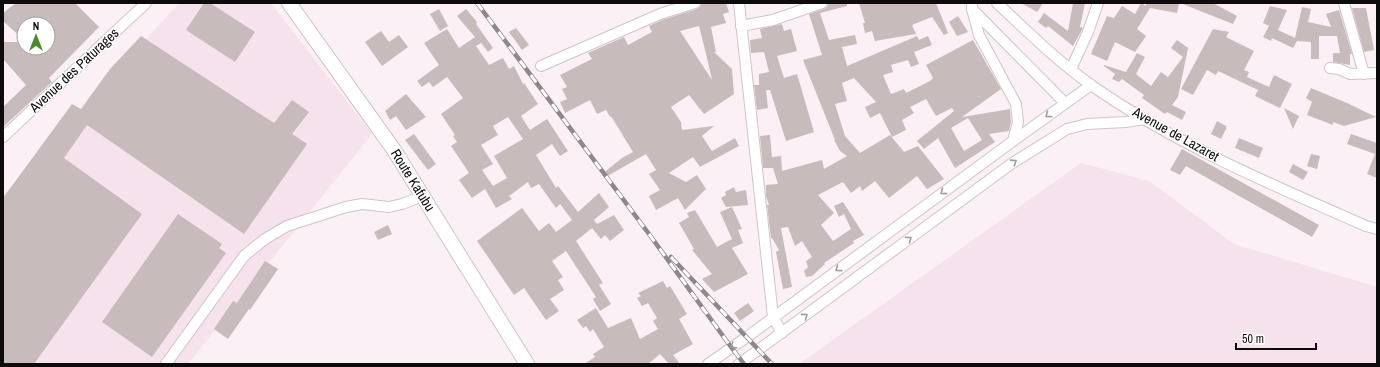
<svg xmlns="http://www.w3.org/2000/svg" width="1380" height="367" viewBox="0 0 1380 367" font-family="'Archivo Narrow',sans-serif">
<rect width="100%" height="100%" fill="#fbf0f6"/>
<g fill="#f5e2ec">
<path d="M179 3H271L372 134 188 364H3V196Z"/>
<path d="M1081 163 1149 181 1234 244 1377 287V364H799Z"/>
</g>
<g fill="#c8bbbc" fill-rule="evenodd">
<path d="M16 3H75L99 27 49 78 52 82 3 127V107L26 85 3 59V42H24V48H48V24H24V40L3 21V13Z"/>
<path d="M204 3H210L255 32 235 62 186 30Z"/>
<path d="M701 3H726L729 12 723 14 726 23 711 27 716 52H714L732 69 734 94 704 114 689 95 671 107 681 122 682 130 714 126 702 136 712 151 735 138 739 146 700 167 693 157 669 173 686 182 697 175 706 189 685 210 678 198 656 210 649 196 660 190 649 174 656 170 646 154 604 178 602 174 622 158 633 152 611 116 610 117 606 110 597 114 590 100 565 113 560 102 567 99 562 89 567 87 560 75 592 59 588 53 624 37 628 45 652 32 649 26 662 20 697 9 700 7ZM699 26 706 54 712 80 680 31Z"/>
<path d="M828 3H847V6L820 13 829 40 855 35 857 44 842 47 847 66 917 36 919 40 928 36 932 45 914 52 919 64 911 67 908 60 891 65 893 72 883 75 891 94 904 89 906 93 930 81 933 78 926 65 973 40 1001 89 962 117 1010 109 1011 122 1009 131 989 134 995 142 955 168 938 138 924 149 917 141 954 111 952 108 936 116 926 99 910 107 914 113 902 120 906 130 892 137 880 113 870 118 865 107 876 102 854 78 842 83 847 101 835 104 845 136 860 153 890 135 904 152 918 146 944 179 927 189 917 176 889 198 875 181 862 191 860 186 851 193 843 182 818 195 834 213 821 225 833 241 851 229 844 214 839 217 834 206 843 202 864 235 853 241 854 243 824 263 825 264 812 276 806 277 804 271 808 267 806 261 812 257 802 241 795 246 788 227 781 228 792 287 783 289 776 252 779 250 772 238H771L767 205H769L766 196V185L778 184 773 168H763L760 136 770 135 772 157 781 156 782 171 822 160 824 169 847 156 840 151 834 140H835L803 60 822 55 809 14 824 9 827 7ZM968 118 982 140 964 151 951 128Z"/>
<path d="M859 3H936L948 33 944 35 932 17 912 25 916 34 875 41 872 31 865 33 863 23H865Z"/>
<path d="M1021 3H1043L1037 12Z"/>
<path d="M1073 3H1085L1080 27 1083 28 1073 46 1048 26 1046 28 1038 22 1044 13 1068 31Z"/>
<path d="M1141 3 1146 6V3H1179L1177 13 1150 8 1137 29 1146 36 1135 52 1115 42 1107 61 1091 54 1107 16 1114 18 1122 6 1135 14Z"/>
<path d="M1180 3H1213L1237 16 1233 24Z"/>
<path d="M1270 6 1287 10 1278 30 1295 38 1302 7 1311 9 1308 22 1331 27 1326 14 1339 10 1352 54H1350V65L1333 62V53H1340L1337 36H1319V59H1311V42L1297 41 1293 48 1272 38 1271 41 1263 37 1269 26 1263 23Z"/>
<path d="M1352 8H1366L1374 50 1364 52Z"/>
<path d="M439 9 448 26 440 31 430 14Z"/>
<path d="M466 9 477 22 476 24 493 48 488 52 481 43 476 46 489 65 503 58 509 69 514 66 523 84 524 83 538 104 521 116 530 130 547 119 568 151 560 156 552 144 536 155 556 188 558 186 578 212 599 193 609 207 594 220 597 224 614 215 624 230 610 241 605 235 601 239 592 228 576 241 603 283 599 285 611 304 600 311 593 299 596 297 566 251 552 261 563 277 558 280 564 290 550 299 559 311 546 320 524 288 514 295 477 241 522 208 539 231 549 223 556 232 572 220 560 204 556 208 539 184 531 188 528 182 509 196 512 199 496 208 485 189 472 198 459 180 469 173 451 146 457 142 453 136 455 135 441 114 463 98 447 77 433 87 429 82 422 87 417 81 439 65 424 43 447 29 459 48 475 37 457 16ZM508 117 523 139 494 156 507 178 493 186 482 170 493 164 481 145 498 135 493 126Z"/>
<path d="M958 16 968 32 957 36 949 22Z"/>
<path d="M782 24 784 31 791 29 797 51 777 56 784 78 797 74 814 132 786 141 770 90H766L768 108 757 110 754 85H759V74L769 72 764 52 751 53 750 40 762 38 760 29Z"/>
<path d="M516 28 529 45 522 50 509 32Z"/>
<path d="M1213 29 1229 32 1226 37 1254 51 1244 70 1249 72 1247 77 1269 87 1274 75 1292 84 1280 108 1255 96 1258 90 1218 71 1216 75 1207 70 1193 95 1181 89Z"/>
<path d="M381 31 389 42 399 35 408 47 382 66 365 42Z"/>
<path d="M141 36 274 123 292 100 309 112 292 134 307 144 244 234 87 125 64 158 142 214 34 364H3V198L72 104 81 109 110 69Z"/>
<path d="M1177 40 1188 48 1178 97 1172 105 1186 112 1182 120 1167 112 1165 114 1142 98 1144 95 1122 79 1119 82 1112 79 1115 74 1104 66V65L1126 72 1137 53 1145 57 1136 74 1151 86 1161 72 1168 77 1183 57 1171 48Z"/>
<path d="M1311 88 1347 103 1376 117 1344 126 1333 122V125L1307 115 1312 102 1306 98Z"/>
<path d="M406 94 426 117 406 130 396 116 390 120 385 111Z"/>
<path d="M1284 108 1299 116 1293 129Z"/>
<path d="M1217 121 1226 126V129L1221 139 1211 134Z"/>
<path d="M414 134 436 164 428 170 405 140Z"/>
<path d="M1351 134 1377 143V178L1367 174 1375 154 1347 144Z"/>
<path d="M1239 138 1263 148 1259 158 1235 148Z"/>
<path d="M1182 149 1319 225 1312 237 1186 166 1180 175 1170 170Z"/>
<path d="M1311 154 1320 156 1317 169 1307 166Z"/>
<path d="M1293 164 1308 172 1303 180 1289 172Z"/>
<path d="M734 187 736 192 746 190 748 205 726 207 721 198 726 195 725 192Z"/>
<path d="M732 207 742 229 738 230 743 243 732 248 748 274 714 292 702 279 712 274 692 250 694 249 679 223 689 217 687 213 695 210 717 247 732 239 720 212Z"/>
<path d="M178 214 222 244 219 248 226 253 152 357 102 322Z"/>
<path d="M388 225 392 234 378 240 374 232Z"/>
<path d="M265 261 278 269 250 310 249 309 228 339 214 329 233 301 237 303Z"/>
<path d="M663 281 667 288 670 286 687 314 679 319 693 344 673 355 680 364H669L660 354 648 364H584L595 357 593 354 604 347 593 329 590 332 586 326 583 328 577 320 596 308 608 328 631 318 640 339 658 329 653 321 657 318 648 303 642 306 637 298 641 296 638 293Z"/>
<path d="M748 303 754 311 740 321 734 313Z"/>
</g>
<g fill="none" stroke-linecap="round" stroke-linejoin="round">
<defs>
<g id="minor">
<path d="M739 3 773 317 782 333"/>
<path d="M972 3V9L979 35 1016 104 1018 122 1013 141"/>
<path d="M997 3C1027 31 1057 61 1091 85 1175 144 1272 185 1366 226L1377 229"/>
<path d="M1344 3 1364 74"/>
<path d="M972 9 1065 103"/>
<path d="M741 26 773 20 822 3"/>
<path d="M541 66 660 14 695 3"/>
<path d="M1330 68 1339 69 1350 74 1377 73"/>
<path d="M1071 69 1088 32 1098 3"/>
<path d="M3 137 146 3"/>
<path d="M166 364 244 256 265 239 287 226 346 207 362 204 389 207 402 204 423 196"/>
<path d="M708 364 747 337 1013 141 1091 85"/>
<path d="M739 364 1011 164 1067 129 1087 124 1126 122 1145 119"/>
</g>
<path id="secondary" d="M289 3 394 150 527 364"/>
</defs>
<use href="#minor" stroke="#cfc4ca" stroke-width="12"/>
<use href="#secondary" stroke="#cfc4ca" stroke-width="16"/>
<use href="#minor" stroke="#fff" stroke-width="10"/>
<use href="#secondary" stroke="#fff" stroke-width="14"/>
<defs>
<g id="rail">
<path d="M477 3 649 234 731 347 744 364"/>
<path d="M671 257 772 364"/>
</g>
</defs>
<use href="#rail" stroke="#8e878b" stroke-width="4.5"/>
<use href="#rail" stroke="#fff" stroke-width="3" stroke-dasharray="9" stroke-linecap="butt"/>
</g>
<defs><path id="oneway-chevron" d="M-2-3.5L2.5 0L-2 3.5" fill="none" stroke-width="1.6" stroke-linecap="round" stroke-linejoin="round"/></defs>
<g stroke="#9f9d9e">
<use href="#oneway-chevron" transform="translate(1048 115) rotate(144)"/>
<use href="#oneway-chevron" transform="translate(1014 162) rotate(-33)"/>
<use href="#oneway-chevron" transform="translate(943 192) rotate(144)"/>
<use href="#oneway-chevron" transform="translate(909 239) rotate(-36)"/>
<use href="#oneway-chevron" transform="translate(838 269) rotate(144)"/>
<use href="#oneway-chevron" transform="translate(805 316) rotate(-36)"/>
<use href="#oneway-chevron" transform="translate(733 346) rotate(147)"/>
</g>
<g text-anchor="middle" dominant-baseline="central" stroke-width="3" stroke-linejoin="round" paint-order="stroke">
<g font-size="14" fill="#0e0b0c" stroke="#fff">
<text transform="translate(74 70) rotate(-43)">Avenue des Paturages</text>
<text transform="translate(1176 134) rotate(29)">Avenue de Lazaret</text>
<text transform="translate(413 180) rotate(58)">Route Kafubu</text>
</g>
</g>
<rect width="1380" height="367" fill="none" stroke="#0e0b0c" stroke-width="8"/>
<g transform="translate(36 36)"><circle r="19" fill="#ffffff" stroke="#9f9d9e"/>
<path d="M0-3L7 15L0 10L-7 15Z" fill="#4c8b2b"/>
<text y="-6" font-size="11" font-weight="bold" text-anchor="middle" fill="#0e0b0c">N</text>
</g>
<path d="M1236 343v6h80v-6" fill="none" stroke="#0e0b0c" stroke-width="2"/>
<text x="1242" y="343" font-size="12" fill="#0e0b0c" stroke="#ffffff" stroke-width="3" paint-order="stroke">50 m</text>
</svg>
